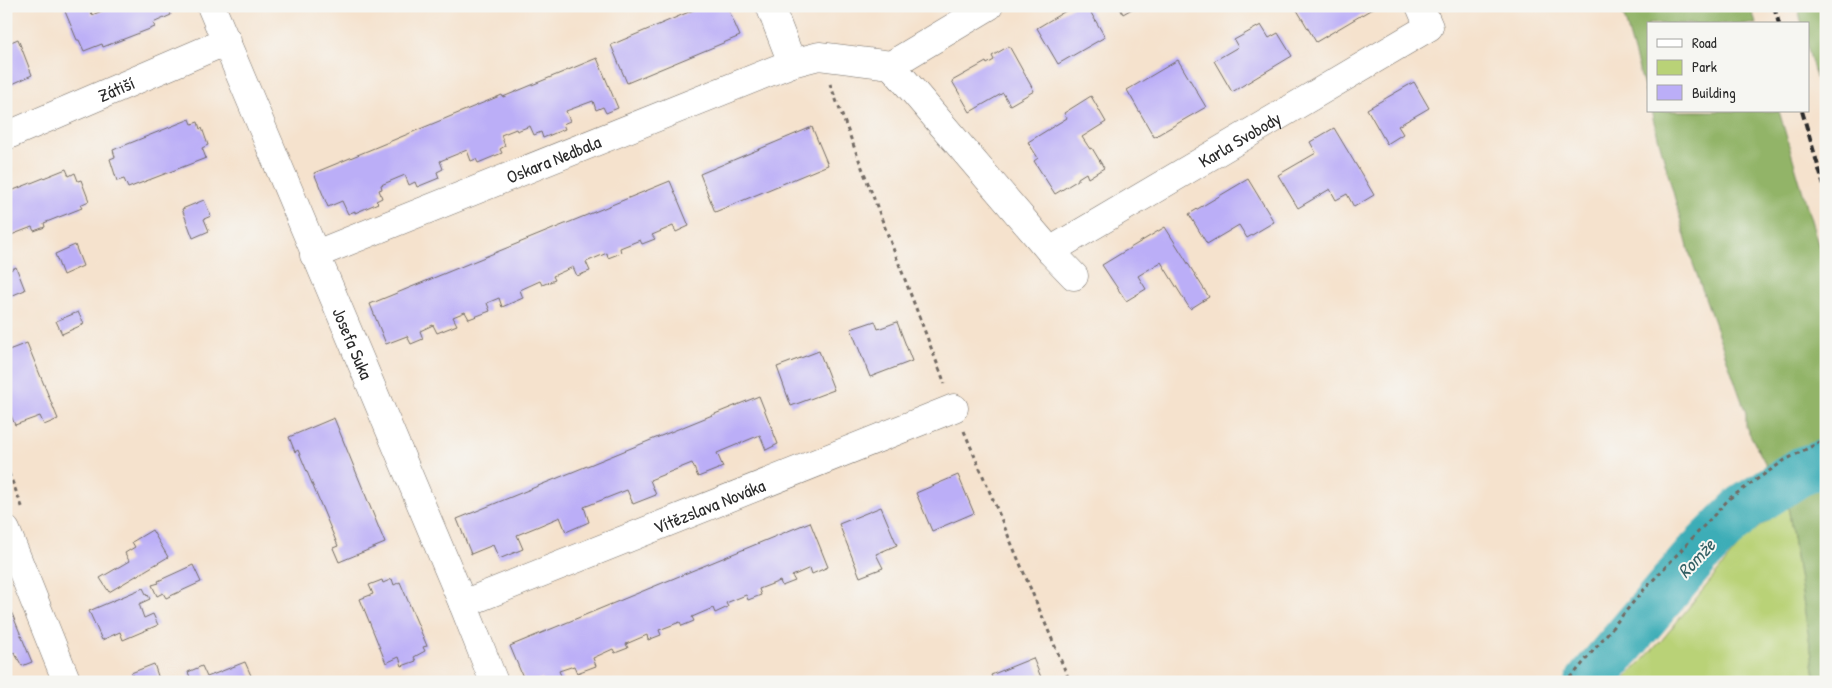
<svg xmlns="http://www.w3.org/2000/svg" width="1832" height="688" viewBox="0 0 1832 688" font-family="'Patrick Hand',sans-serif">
<rect width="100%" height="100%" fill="#f6f6f2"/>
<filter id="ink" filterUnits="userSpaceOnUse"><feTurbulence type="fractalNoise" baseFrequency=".02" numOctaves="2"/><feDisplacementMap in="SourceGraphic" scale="10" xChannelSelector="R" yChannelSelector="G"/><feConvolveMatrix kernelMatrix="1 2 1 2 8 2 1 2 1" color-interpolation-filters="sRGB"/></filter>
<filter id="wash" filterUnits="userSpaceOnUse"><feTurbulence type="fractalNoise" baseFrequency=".0096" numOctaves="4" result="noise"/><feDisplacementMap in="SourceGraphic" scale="20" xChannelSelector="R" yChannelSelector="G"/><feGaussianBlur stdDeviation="1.12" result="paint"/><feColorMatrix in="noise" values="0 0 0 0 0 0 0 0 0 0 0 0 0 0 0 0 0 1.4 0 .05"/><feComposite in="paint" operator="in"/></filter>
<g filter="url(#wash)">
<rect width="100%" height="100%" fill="#f5e2cd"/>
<path fill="#b9d277" stroke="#727e51" d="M1788 506 1816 682H1622L1662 640 1747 536Z"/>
<g fill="#92b468" stroke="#5e704a">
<path d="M1621 6H1751L1756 24H1648V101Z"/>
<path d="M1797 6H1826V114L1808 49V24H1802Z"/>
<path d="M1651 111H1779L1826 271V682H1816L1788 506 1746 427V413L1691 258Z"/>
</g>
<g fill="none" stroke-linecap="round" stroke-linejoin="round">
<path stroke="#3cadb7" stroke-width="48" d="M1589 682 1698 554 1744 508 1803 470 1826 463"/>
</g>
<g id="blocks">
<g fill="#bbaef7">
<path d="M70 6H89L92 15 114 6H168L171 15 153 23 155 27 103 47 102 44 84 51 79 40H77L64 9Z"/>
<path d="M703 6H727L740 36 627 83 611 45Z"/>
<path d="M1074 6H1087L1105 37 1058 64 1037 28Z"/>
<path d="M1119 6H1137L1123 14Z"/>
<path d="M1304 6H1377L1316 42 1297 10Z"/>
<path d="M1261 25 1269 38 1278 33 1292 56 1232 92 1214 61 1238 47 1234 40Z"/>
<path d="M18 39 32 75 6 87V41L10 40 11 42Z"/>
<path d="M1009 46 1034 91 1010 105 1003 93 970 112 952 81 986 62 987 64 994 60 992 56Z"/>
<path d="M597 58 618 108 606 113 603 107 596 110 593 101 566 111 570 121 563 124 565 129 543 138 541 132 534 135 530 126 517 131 516 129 501 135 505 146 500 149 502 153 478 163 476 159 471 161 467 150 440 161 443 169 437 172 439 178 417 187 415 182 409 185 405 175 381 185 382 189 379 190 382 198 376 201 378 203 355 213V211L348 214 342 201 328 207 314 173 502 95 503 97Z"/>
<path d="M1178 60 1206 107 1154 137 1127 90Z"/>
<path d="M1414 82 1429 108 1398 126 1403 134 1387 144 1367 109Z"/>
<path d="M1091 96 1106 122 1082 137 1090 149 1092 148 1104 168 1088 178 1086 173 1078 178V180L1055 194 1034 161 1038 158 1028 142 1067 118 1064 113Z"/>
<path d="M190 119 192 124 198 122 200 129 202 128 208 145 202 148 206 158 128 188 124 179 117 181 110 159 115 157 113 150Z"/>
<path d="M812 127 828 165 715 212 700 174Z"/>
<path d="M1334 128 1374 195 1354 207 1347 194 1336 200 1330 189 1298 208 1278 175 1316 153 1310 142Z"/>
<path d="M66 169 69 176 75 173 78 181 81 180 89 201 80 205 82 208 44 223 45 227 34 231 32 227 6 237V193Z"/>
<path d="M1248 179 1274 222 1247 238 1239 225 1207 244 1189 214Z"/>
<path d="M670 181 689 226 676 232 673 226 652 235 655 239 642 244 640 240 620 248 621 253 608 258 607 253 586 262 590 271 577 276 573 267 553 276 555 280 542 285 540 281 520 290 523 298 502 307 499 298 487 303 490 311 469 319 465 312 453 317 457 325 437 333 433 325 420 331 423 339 411 344 407 336 386 344 370 304Z"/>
<path d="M204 200 211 216 204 219 209 231 193 238 182 209Z"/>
<path d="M1165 227 1209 297 1190 309 1161 262 1138 276 1146 289 1126 301 1102 265Z"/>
<path d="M75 245 83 266 63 275 55 254Z"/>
<path d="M16 267 25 290 6 298V272Z"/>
<path d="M78 312 84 324 62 334 56 321Z"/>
<path d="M875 321 878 329 897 322 912 361 870 377 851 329Z"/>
<path d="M27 343 58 419 44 425 40 416 15 425 6 404V351Z"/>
<path d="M819 351 834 390 791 406 777 367Z"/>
<path d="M759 396 778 444 766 450 760 435 717 453 723 467 698 477 692 463 650 480 656 495 633 504 627 490 584 507 589 522 566 532 560 517 539 526 517 535 523 549 499 559 493 545 471 554 457 519Z"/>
<path d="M334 418 385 543 339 562 333 548 338 546 298 450 295 452 289 437Z"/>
<path d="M958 475 974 513 932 531 916 493Z"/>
<path d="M881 507 897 545 876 554 883 568 860 577 839 524Z"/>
<path d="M810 522 828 567 812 574 810 568 792 576 795 581 782 586 780 581 759 589 761 595 748 600 746 595 726 603 728 607 715 613 713 608 692 617 694 621 682 626 680 622 659 630 661 635 648 640 647 635 626 644 628 648 615 653 613 649 593 658 596 666 577 673 574 666 559 671 564 682H543L542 678 534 682H525L510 646Z"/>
<path d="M152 530 168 557 109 592 100 578 129 561 125 553 135 547 132 542Z"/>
<path d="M193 565 201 582 166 598 163 593 157 596 152 585 159 583 158 581Z"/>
<path d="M392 579 394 585 400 582 427 646 423 647 425 651 414 657 416 661 402 666 399 657 386 663 360 599 373 594 369 585 382 580 383 583Z"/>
<path d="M143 588 147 596 148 595 150 599 139 604 144 618 153 614 158 625 123 640 120 632 102 640 89 611Z"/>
<path d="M8 604 32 662 22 666 14 652 6 658V605Z"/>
<path d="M1033 658 1043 682H994L991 675Z"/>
<path d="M245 662 253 680 249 682H192L188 672 202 666 207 677Z"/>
<path d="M154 664 160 682H121L133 677 131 673Z"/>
</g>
</g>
</g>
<g filter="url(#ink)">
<use href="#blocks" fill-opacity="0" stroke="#726b64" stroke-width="1"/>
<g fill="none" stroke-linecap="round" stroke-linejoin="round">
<defs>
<g id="minor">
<path id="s1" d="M211 6 463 604 494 682"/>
<path d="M770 6 792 63"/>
<path d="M891 65 1050 251 1074 276"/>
<path id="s2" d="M6 136 227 41"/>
<path id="s3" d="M1050 251 1429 27 1420 6"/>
<path id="s4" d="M314 255 792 63 819 56 891 65 989 6"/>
<path d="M6 530 67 682"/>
<path id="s5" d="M463 604 954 408"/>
</g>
</defs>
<use href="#minor" stroke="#726b64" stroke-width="29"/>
<g stroke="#726b64" stroke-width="3" stroke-dasharray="4 4" stroke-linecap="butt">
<path d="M830 84 945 384"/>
<path d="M964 431 1070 682"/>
<path d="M6 466 23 509"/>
<path d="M1826 584 1823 612 1826 641"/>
<path d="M1563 682 1574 674 1640 594 1730 498 1785 460 1826 439"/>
</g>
<use href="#minor" stroke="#fff" stroke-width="28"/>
<g stroke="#2b2b2b" stroke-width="4" stroke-dasharray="8 4" stroke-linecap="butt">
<path d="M1774 6 1779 24"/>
<path d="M1802 111 1826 193"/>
</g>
</g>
</g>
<g text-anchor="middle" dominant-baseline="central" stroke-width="4" stroke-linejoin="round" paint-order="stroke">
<g font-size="18" fill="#2b2b2b" stroke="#f6f6f2">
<text stroke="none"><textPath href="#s2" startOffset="120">Zátiší</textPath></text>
<text stroke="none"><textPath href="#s3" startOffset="220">Karla Svobody</textPath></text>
<text stroke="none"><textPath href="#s4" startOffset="258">Oskara Nedbala</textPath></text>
<text stroke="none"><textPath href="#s1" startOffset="366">Josefa Suka</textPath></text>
<text stroke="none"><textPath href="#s5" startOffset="265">Vítězslava Nováka</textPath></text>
</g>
<g font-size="19" font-style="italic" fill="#325f63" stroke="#f6f6f2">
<text transform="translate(1696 558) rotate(-47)">Romže</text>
</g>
</g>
<rect width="1832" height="688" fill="none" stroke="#f6f6f2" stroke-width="25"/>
<rect x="1647" y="22" width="162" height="90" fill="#f6f6f2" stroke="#a5a5a2"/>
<rect x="1657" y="39" width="25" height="8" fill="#ffffff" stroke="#a5a5a2"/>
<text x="1692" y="48" font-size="15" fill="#2b2b2b">Road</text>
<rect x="1657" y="60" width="25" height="15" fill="#b9d277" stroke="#a5a5a2"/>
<text x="1692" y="72" font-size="15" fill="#2b2b2b">Park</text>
<rect x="1657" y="85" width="25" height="15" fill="#bbaef7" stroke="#a5a5a2"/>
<text x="1692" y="98" font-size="15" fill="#2b2b2b">Building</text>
</svg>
